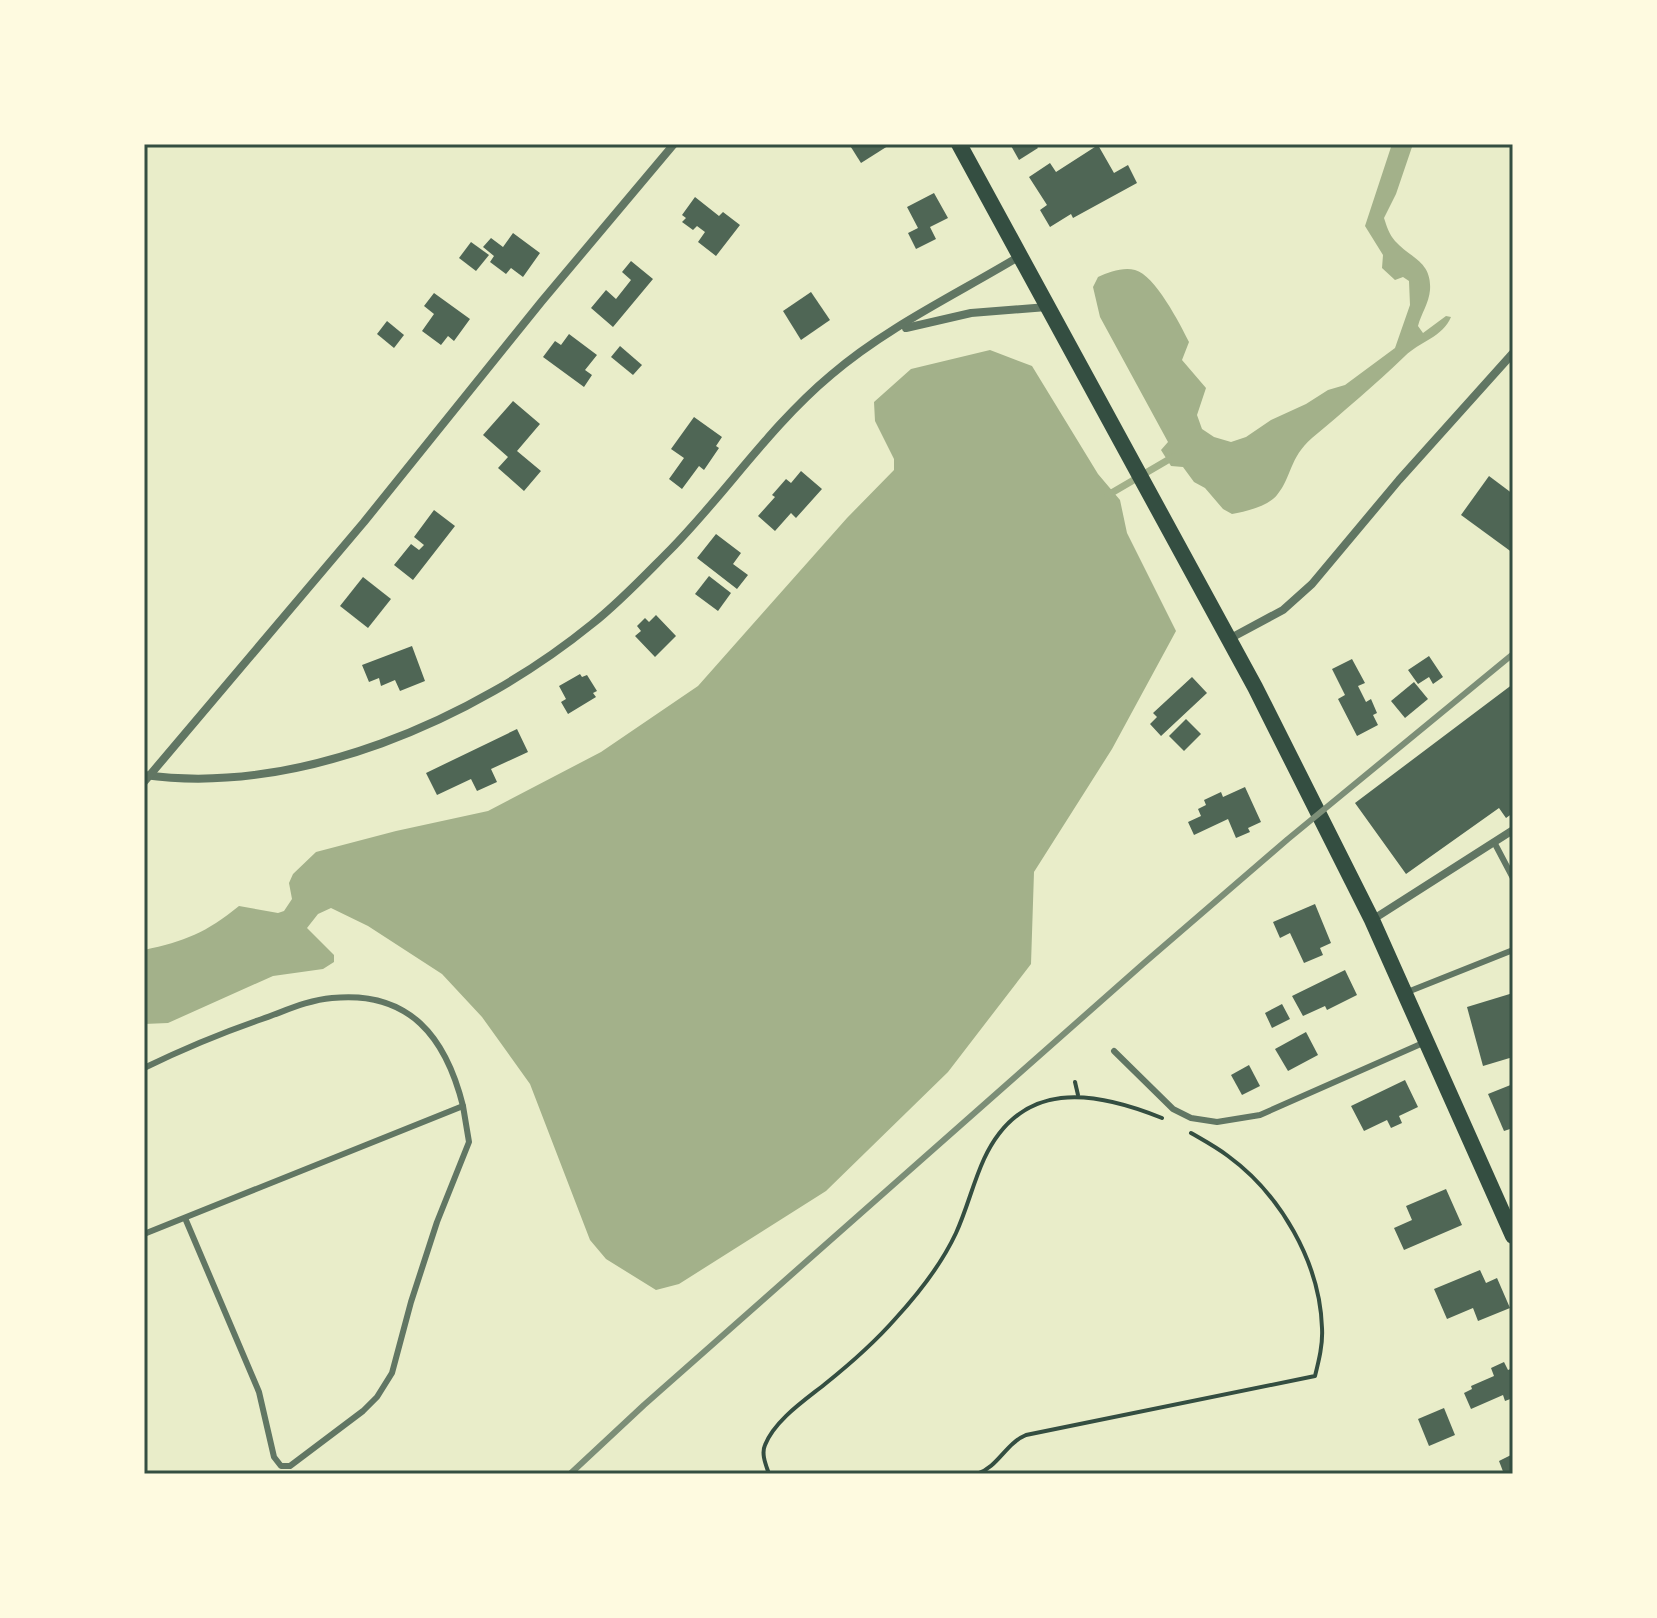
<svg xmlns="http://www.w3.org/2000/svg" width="1657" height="1618" viewBox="0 0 1657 1618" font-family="Manrope,sans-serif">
<rect width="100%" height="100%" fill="#e9edc9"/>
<g fill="#a3b18a">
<path d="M1392 144H1413L1396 194 1384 218C1387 227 1389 234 1395 241 1410 258 1432 261 1430 290 1429 303 1421 314 1418 326L1423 333 1446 316 1451 317C1443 337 1419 342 1405 356 1375 385 1344 411 1312 438 1289 458 1292 477 1277 495 1268 506 1245 512 1232 514L1223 509 1205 488 1194 482 1183 467 1171 466 1161 450 1168 442 1100 317 1093 287 1098 277C1109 272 1123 267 1135 270 1155 275 1180 324 1189 342L1182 360 1206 388 1197 415 1202 429 1214 437 1231 442 1246 437 1271 420 1306 404 1328 390 1345 385 1395 348 1410 305 1409 281 1403 277 1395 280 1382 268 1383 255 1365 226Z"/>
<path d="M990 350 1032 366 1098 474 1120 500 1127 533 1176 631 1112 749 1034 872 1031 964 948 1072 826 1191 679 1284 656 1290 606 1259 590 1240 530 1084 482 1017 442 974 368 926 331 908 318 914 307 928 334 955V962L323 969 273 976 168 1023 144 1024V950C185 941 206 933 239 906L278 913 284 911 292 899 289 883 293 874 316 852 396 831 488 811 601 752 698 686 847 518 894 470V459L875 421 874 402 911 369Z"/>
</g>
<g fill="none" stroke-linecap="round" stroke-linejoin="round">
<path stroke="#a3b18a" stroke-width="7" d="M1108 495 1173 457"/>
</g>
<g fill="#4f6655">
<path d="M849 144H891L861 163Z"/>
<path d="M1010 144H1035L1038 148 1019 160Z"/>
<path d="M1098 145 1114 173 1128 165 1137 183 1073 218 1071 214 1050 227 1040 210 1047 205 1029 177 1050 163 1056 172Z"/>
<path d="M934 193 948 218 930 227 936 239 916 249 908 233 918 228 907 207Z"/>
<path d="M695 197 719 216 723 212 740 225 716 256 698 242 705 232 697 226 693 230 682 222 686 218 682 215Z"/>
<path d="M513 233 540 253 523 277 511 268 506 274 490 262 494 256 483 247 491 238 503 247Z"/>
<path d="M471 242 489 255 476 271 459 258Z"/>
<path d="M631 261 653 279 613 327 591 308 606 290 616 299 631 280 622 272Z"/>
<path d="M811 292 830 320 801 340 783 311Z"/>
<path d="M434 293 470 319 454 341 448 336 441 345 422 331 434 314 424 306Z"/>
<path d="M387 321 404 335 394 348 377 334Z"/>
<path d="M569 334 597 355 585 370 592 375 584 387 543 357 555 341 561 345Z"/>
<path d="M620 346 642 365 633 375 611 357Z"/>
<path d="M513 401 540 424 517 451 541 471 524 491 498 468 508 457 483 435Z"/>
<path d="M694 417 722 437 716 446 719 448 704 470 699 466 682 489 669 479 684 458 671 449Z"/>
<path d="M801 471 822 489 796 518 791 513 775 531 758 516 775 497 772 495 786 479 791 483Z"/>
<path d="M1489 476 1513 494V553L1461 515Z"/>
<path d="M434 510 455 526 413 580 394 565 411 544 419 550 424 545 414 537Z"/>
<path d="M716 534 741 553 733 564 748 575 737 589 697 558Z"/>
<path d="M709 576 731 593 718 611 695 594Z"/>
<path d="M363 577 391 599 368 628 340 606Z"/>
<path d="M656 615 676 636 655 657 635 636 641 631 637 626 645 618 649 622Z"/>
<path d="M412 646 425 681 400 691 395 680 381 686 379 678 369 682 362 665Z"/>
<path d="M1429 656 1443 677 1433 684 1429 677 1418 684 1408 670Z"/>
<path d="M1352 659 1365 683 1358 686 1366 702 1371 699 1377 713 1373 715 1378 725 1357 736 1338 699 1345 695 1332 669Z"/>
<path d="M580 674 582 677 587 675 597 691 593 693 596 697 568 714 561 702 566 699 559 686Z"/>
<path d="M1192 677 1207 693 1161 736 1150 724 1157 717 1153 713Z"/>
<path d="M1414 682 1428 699 1405 718 1391 701Z"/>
<path d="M1513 684V813L1506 818 1499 808 1406 874 1355 803Z"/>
<path d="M1186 719 1201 734 1184 751 1169 736Z"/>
<path d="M517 729 528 752 491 769 497 782 477 791 471 779 437 795 426 773Z"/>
<path d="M1245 787 1261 822 1248 828 1250 832 1236 838 1228 819 1194 835 1188 822 1201 816 1198 809 1206 805 1204 800 1221 792 1223 797Z"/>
<path d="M1315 904 1331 943 1320 948 1323 955 1304 963 1290 933 1280 938 1273 922Z"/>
<path d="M1345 970 1357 995 1327 1010 1325 1006 1303 1016 1292 996Z"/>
<path d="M1513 993V1057L1483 1066 1467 1007Z"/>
<path d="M1282 1004 1290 1019 1272 1028 1265 1013Z"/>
<path d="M1306 1032 1318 1055 1288 1071 1275 1049Z"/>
<path d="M1249 1065 1260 1086 1242 1095 1231 1075Z"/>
<path d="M1405 1080 1418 1107 1399 1116 1402 1123 1391 1128 1387 1120 1364 1131 1351 1106Z"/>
<path d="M1513 1084V1128L1504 1131 1488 1094Z"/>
<path d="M1446 1189 1462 1225 1404 1250 1394 1228 1412 1220 1406 1206Z"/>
<path d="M1480 1270 1486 1283 1497 1278 1510 1308 1478 1321 1473 1308 1447 1319 1434 1289Z"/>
<path d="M1504 1362 1508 1370 1513 1368V1398L1505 1401 1503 1395 1471 1409 1464 1393 1472 1389 1471 1386 1494 1376 1491 1368Z"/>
<path d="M1444 1408 1455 1435 1429 1446 1418 1419Z"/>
<path d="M1513 1454V1474H1504L1499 1461Z"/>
</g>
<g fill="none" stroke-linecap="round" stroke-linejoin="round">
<g stroke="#344e41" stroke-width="4">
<path d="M1075 1082 1078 1095"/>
<path d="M769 1474C766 1465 761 1454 765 1445 775 1420 805 1400 825 1384 850 1364 875 1342 896 1318 918 1294 942 1263 956 1233 967 1209 973 1183 984 1159 1021 1079 1093 1090 1162 1118"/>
<path d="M977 1474C999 1466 1005 1444 1026 1435L1315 1376C1319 1360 1323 1344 1322 1328 1320 1262 1280 1194 1228 1156 1216 1147 1203 1140 1191 1133"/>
</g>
<g stroke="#617663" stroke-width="6">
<path d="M1494 842 1513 878"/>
<path d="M1405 993 1513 950"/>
<path d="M1114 1051 1173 1109 1191 1118 1217 1122 1260 1115 1423 1043"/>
<path d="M144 1068C183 1049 221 1033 262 1019 285 1011 308 1000 332 998 410 990 446 1038 463 1106"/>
<path d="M144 1234 463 1106 469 1142 437 1222 411 1302 392 1373 377 1397 363 1411 290 1466H281L274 1457 259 1392 185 1218"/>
</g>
<g stroke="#617663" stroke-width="8">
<path d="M906 328 971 313 1047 307"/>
<path d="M1229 639 1283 610 1312 584 1399 480 1513 353"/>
<path d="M144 775C298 796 474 720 592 624 620 602 646 574 671 549 726 493 770 426 831 375 887 327 957 294 1020 256"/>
<path d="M144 782 364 522 542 301 674 144"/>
<path d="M1372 920 1513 830"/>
</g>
<path stroke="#344e41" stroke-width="16" d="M959 144 1255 687 1372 920 1513 1236"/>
<path stroke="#7c8e77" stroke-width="6" d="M570 1474 644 1405 1143 964 1288 839 1513 654"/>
</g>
<rect width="1657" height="1618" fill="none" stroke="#fefae0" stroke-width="292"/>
<rect x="146" y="146" width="1365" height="1326" fill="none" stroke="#344e41" stroke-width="3"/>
</svg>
